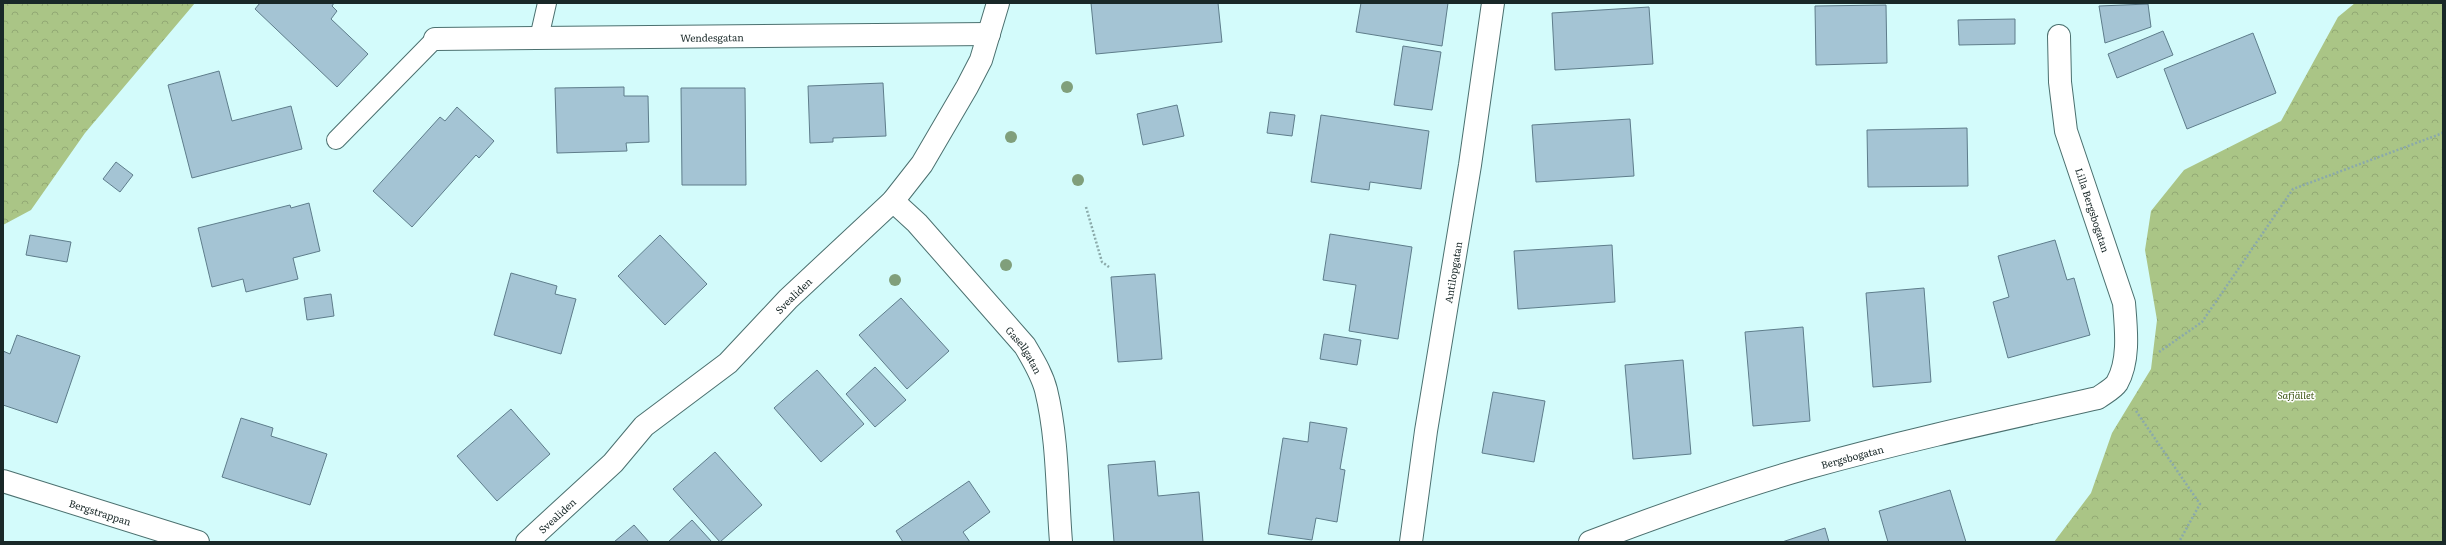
<svg xmlns="http://www.w3.org/2000/svg" width="2446" height="545" viewBox="0 0 2446 545" font-family="Literata,serif">
<defs>
<pattern id="forest-crowns" width="20" height="18" patternUnits="userSpaceOnUse"><rect width="20" height="18" fill="#aac586"/><path d="M2 6a3 3 0 1 1 6 0M12 15a3 3 0 1 1 6 0" fill="none" stroke="#92a974"/></pattern>
</defs>
<rect width="100%" height="100%" fill="#d3fbfb"/>
<g fill="url(#forest-crowns)">
<path d="M3 3H195L85 133 31 210 3 225Z"/>
<path d="M2355 3H2443V542H2054L2091 493 2112 433 2151 369 2157 320 2145 250 2151 211 2184 170 2281 121 2338 17Z"/>
</g>
<g fill="#a4c4d4" stroke="#5e7d8b">
<path d="M260 3H334L332 6 337 11 331 19 368 54 337 87 255 9Z"/>
<path d="M1091 3H1218L1222 42 1096 54Z"/>
<path d="M1361 3H1448L1442 46 1356 32Z"/>
<path d="M2148 4 2151 27 2105 43 2099 6Z"/>
<path d="M1886 5 1887 63 1816 65 1815 6Z"/>
<path d="M1649 7 1653 64 1555 70 1552 13Z"/>
<path d="M2015 19V44L1959 45 1958 20Z"/>
<path d="M2163 31 2173 55 2117 78 2108 54Z"/>
<path d="M2253 33 2276 93 2187 129 2164 69Z"/>
<path d="M1403 46 1441 52 1432 110 1394 105Z"/>
<path d="M219 71 232 121 291 106 302 149 192 178 168 85Z"/>
<path d="M883 83 886 136 833 138V142L810 143 808 86Z"/>
<path d="M624 87V96H648L649 142 626 143 627 151 557 153 555 88Z"/>
<path d="M681 88H745L746 185H682Z"/>
<path d="M1177 105 1184 136 1143 145 1137 114Z"/>
<path d="M457 107 494 141 479 158 476 155 412 227 373 191 440 117 445 121Z"/>
<path d="M1270 112 1295 115 1292 136 1267 133Z"/>
<path d="M1321 115 1429 131 1421 189 1370 182 1369 190 1311 182Z"/>
<path d="M1630 119 1634 176 1536 182 1532 125Z"/>
<path d="M1967 128 1968 186 1868 187 1867 130Z"/>
<path d="M116 162 133 175 120 192 103 179Z"/>
<path d="M309 203 320 251 293 258 298 279 246 292 243 279 212 287 198 228 290 205 291 208Z"/>
<path d="M1330 234 1412 247 1398 339 1349 331 1356 285 1323 280Z"/>
<path d="M30 235 71 242 67 262 26 255Z"/>
<path d="M660 235 707 284 665 325 618 276Z"/>
<path d="M2055 240 2067 280 2074 278 2090 335 2008 358 1993 302 2009 297 1998 256Z"/>
<path d="M1612 245 1615 302 1518 309 1514 251Z"/>
<path d="M511 273 557 286 555 294 576 299 561 354 494 335Z"/>
<path d="M1155 274 1162 359 1118 362 1111 277Z"/>
<path d="M1924 288 1931 382 1873 387 1866 293Z"/>
<path d="M331 294 334 316 307 320 304 298Z"/>
<path d="M901 298 949 351 907 389 859 335Z"/>
<path d="M1803 327 1810 421 1753 426 1745 332Z"/>
<path d="M1324 334 1361 340 1357 365 1320 359Z"/>
<path d="M17 335 80 356 57 423 3 405V351L10 354Z"/>
<path d="M1683 360 1691 454 1633 459 1625 365Z"/>
<path d="M875 367 906 400 875 427 846 394Z"/>
<path d="M817 370 864 424 821 462 774 408Z"/>
<path d="M1493 392 1545 401 1534 462 1482 453Z"/>
<path d="M511 409 550 454 497 501 457 456Z"/>
<path d="M241 418 273 428 271 436 327 454 310 505 222 477Z"/>
<path d="M1310 422 1347 428 1340 469 1345 470 1337 522 1316 518 1312 540 1268 534 1283 438 1308 442Z"/>
<path d="M715 452 762 505 720 542 673 489Z"/>
<path d="M1155 461 1158 496 1199 492 1203 542H1114L1108 465Z"/>
<path d="M969 481 990 512 963 532 970 542H903L896 531Z"/>
<path d="M1950 490 1966 542H1888L1879 511Z"/>
<path d="M692 520 712 542H668Z"/>
<path d="M634 525 649 542H614Z"/>
<path d="M1825 528 1829 542H1782Z"/>
</g>
<g fill="none" stroke-linecap="round" stroke-linejoin="round">
<defs>
<g id="lane">
<path d="M539 38 547 3"/>
<path d="M336 140 435 39"/>
</g>
<g id="street">
<path id="s1" d="M435 39 989 34"/>
<path id="s2" d="M893 201 917 223 1025 346C1033 360 1042 374 1046 390 1058 439 1057 492 1061 542"/>
<path id="s3" d="M3 481 198 542"/>
<path id="s4" d="M527 542 613 463 644 426 728 363 788 299 893 201 922 164 967 87 981 60 998 3"/>
<path id="s5" d="M1411 542 1426 431 1470 165 1493 3"/>
<path id="s6" d="M1590 542C1661 515 1733 489 1807 468 1903 441 2000 420 2098 398 2103 394 2113 389 2117 383 2130 360 2126 328 2124 303L2066 131 2060 82 2059 36"/>
</g>
</defs>
<use href="#lane" stroke="#4b706f" stroke-width="20"/>
<use href="#street" stroke="#4b706f" stroke-width="24"/>
<g stroke="#8baaaa" stroke-width="2.5" stroke-dasharray="2 2" stroke-linecap="butt">
<path d="M1086 207 1102 262 1109 267"/>
<path d="M2159 352 2202 322 2293 189 2443 133"/>
<path d="M2136 411 2200 504 2179 542"/>
</g>
<use href="#lane" stroke="#fff" stroke-width="18"/>
<use href="#street" stroke="#fff" stroke-width="22"/>
</g>
<g fill="#809f7b">
<circle cx="1067" cy="87" r="6"/>
<circle cx="1011" cy="137" r="6"/>
<circle cx="1078" cy="180" r="6"/>
<circle cx="1006" cy="265" r="6"/>
<circle cx="895" cy="280" r="6"/>
</g>
<g text-anchor="middle" dominant-baseline="central" stroke-width="3" stroke-linejoin="round" paint-order="stroke">
<g font-size="10" fill="#192828" stroke="#fff">
<text stroke="none"><textPath href="#s1" startOffset="277">Wendesgatan</textPath></text>
<text transform="translate(2093 210) rotate(72)">Lilla Bergsbogatan</text>
<text stroke="none"><textPath href="#s5" startOffset="273">Antilopgatan</textPath></text>
<text stroke="none"><textPath href="#s4" startOffset="364">Svealiden</textPath></text>
<text stroke="none"><textPath href="#s2" startOffset="199">Gasellgatan</textPath></text>
<text stroke="none"><textPath href="#s6" startOffset="276">Bergsbogatan</textPath></text>
<text stroke="none"><textPath href="#s3" startOffset="102">Bergstrappan</textPath></text>
<text stroke="none"><textPath href="#s4" startOffset="40">Svealiden</textPath></text>
</g>
<g font-size="10" font-style="italic" fill="#3c5412" stroke="#fff">
<text x="2296" y="394">Safjället</text>
</g>
</g>
<rect width="2446" height="545" fill="none" stroke="#192828" stroke-width="8"/>
</svg>
